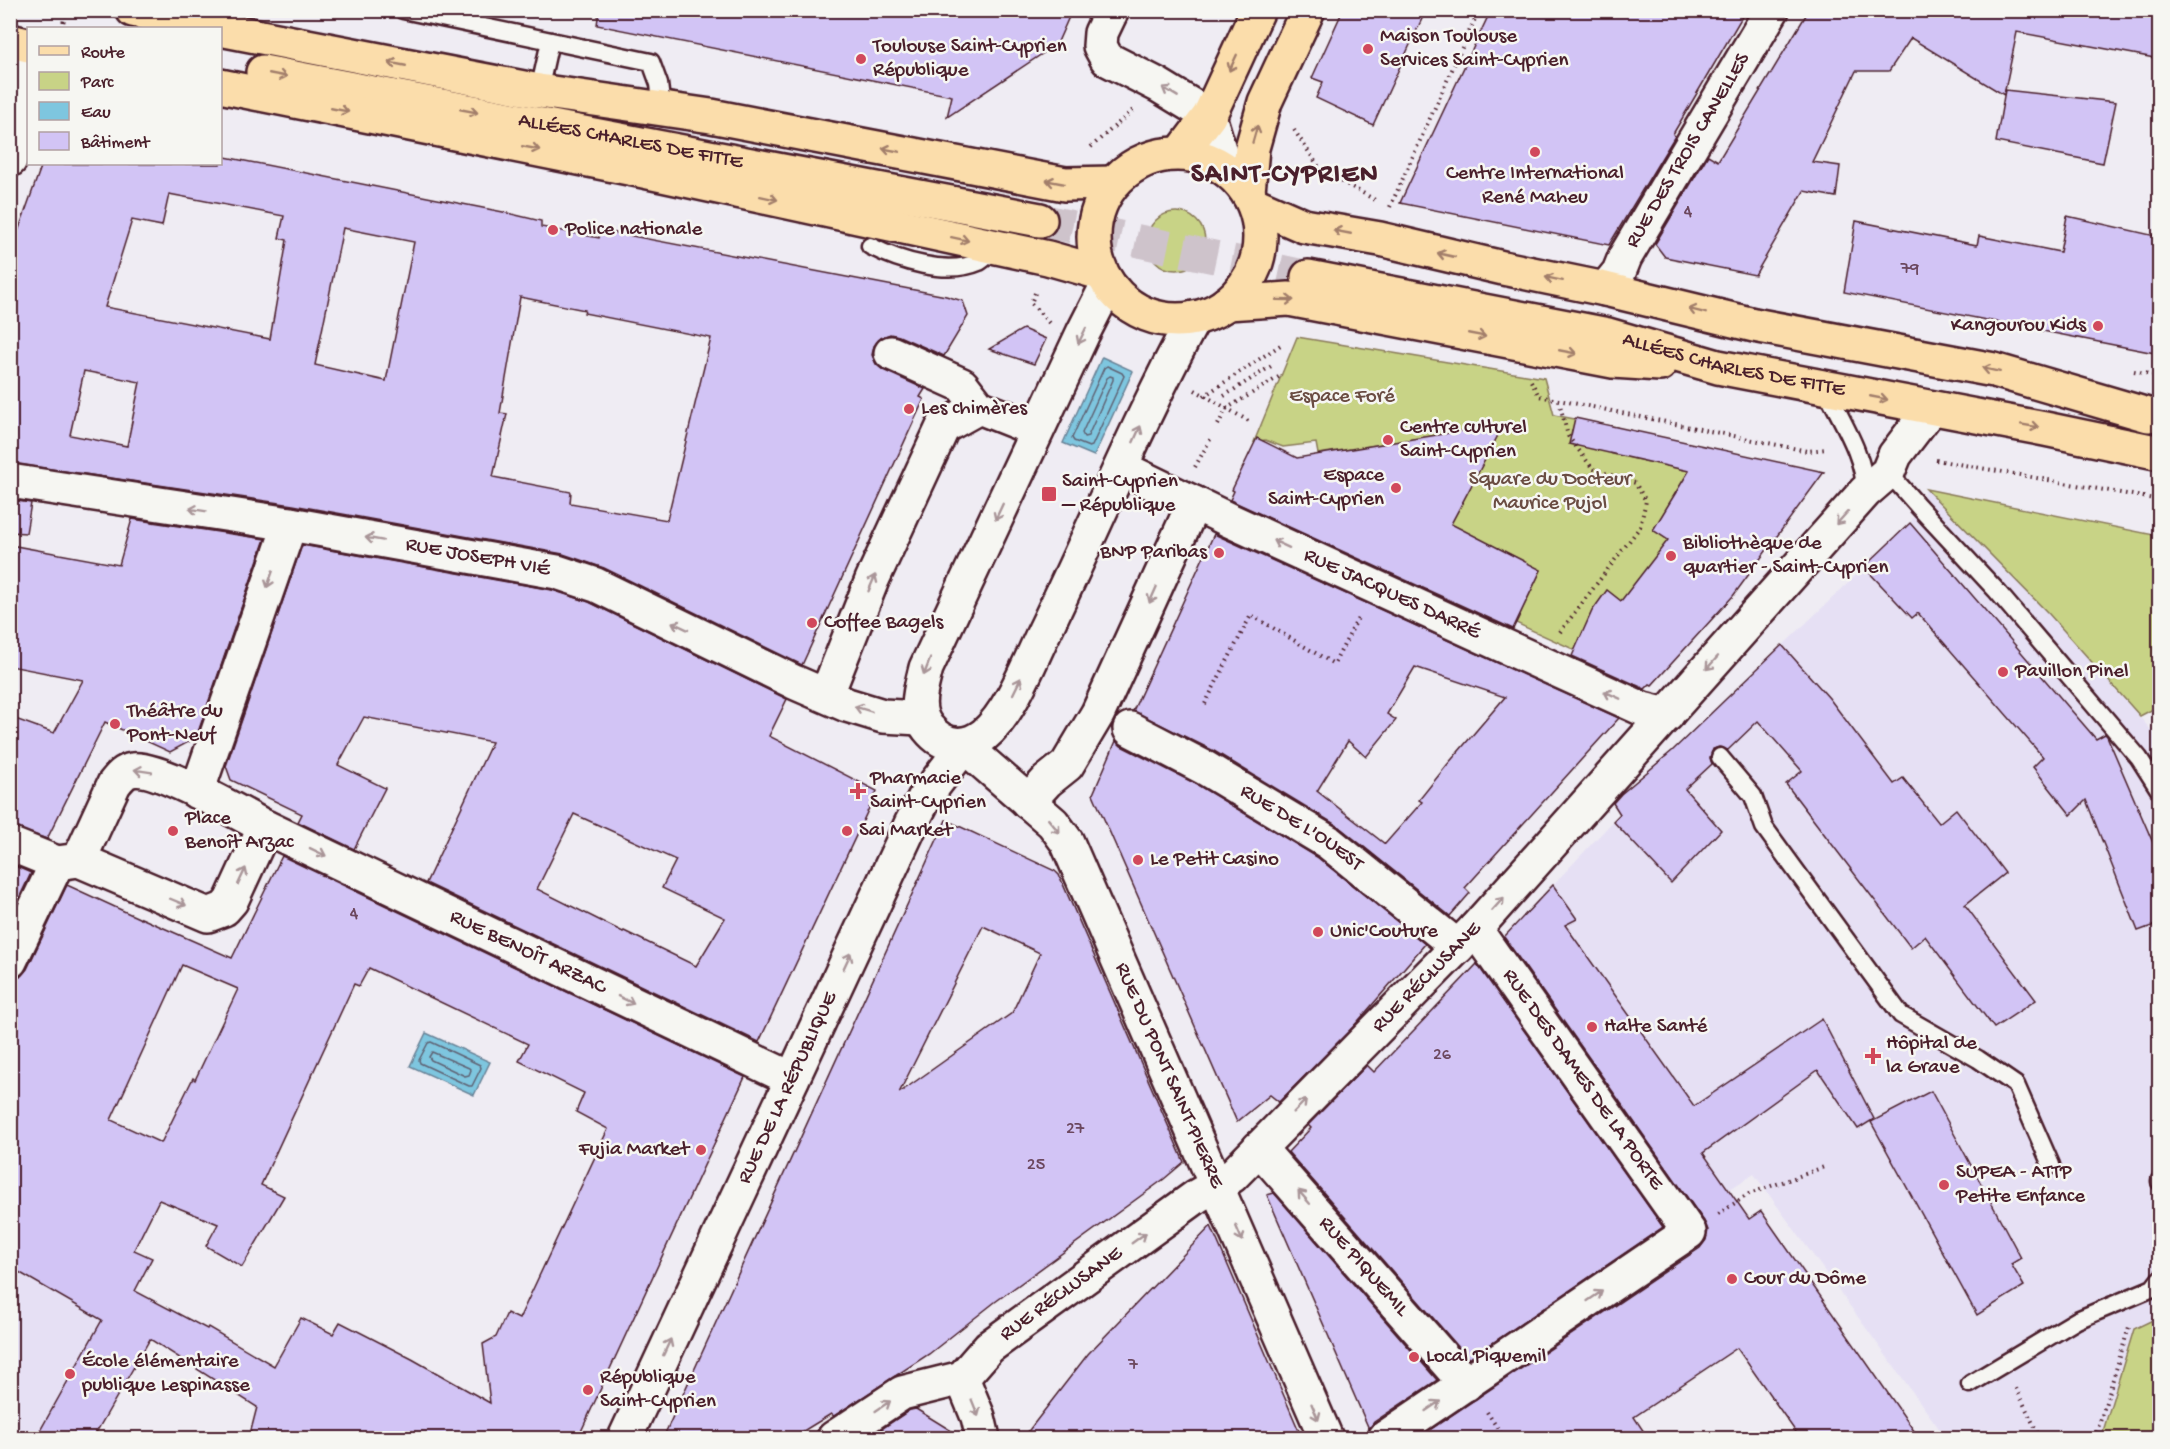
<svg xmlns="http://www.w3.org/2000/svg" width="2170" height="1449" viewBox="0 0 2170 1449" font-family="'Gochi Hand',sans-serif">
<rect width="100%" height="100%" fill="#efecf3"/>
<filter id="ink" filterUnits="userSpaceOnUse"><feTurbulence type="fractalNoise" baseFrequency=".0167" numOctaves="2"/><feDisplacementMap in="SourceGraphic" scale="12" xChannelSelector="R" yChannelSelector="G"/><feConvolveMatrix kernelMatrix="1 2 1 2 8 2 1 2 1" color-interpolation-filters="sRGB"/></filter>
<g filter="url(#ink)">
<g fill="#e6e0f4">
<path d="M1926 489 2049 614 2159 739V1438H1946L1754 1174 1697 1209 1502 939 1620 814 1612 801 1648 773 1672 751 1910 524Z"/>
<path d="M10 1225 167 1309 93 1438H11Z"/>
</g>
<g fill="#c8d386" stroke="#897958" stroke-width="1.5">
<circle cx="1176" cy="241" r="29"/>
<path d="M1297 337 1544 378 1554 415 1617 427 1612 454 1689 471 1653 530 1668 540 1621 601 1607 590 1592 611 1575 650 1516 623 1541 570 1451 524 1503 425 1318 454 1316 443 1283 447 1265 440 1254 442Z"/>
<path d="M1926 489 2159 536V706L2140 716 2049 614Z"/>
<path d="M2159 1317V1438H2101L2134 1329Z"/>
</g>
<g fill="#7ec6df" stroke="#698397" stroke-width="1.5">
<path d="M1102 357 1133 371 1094 456 1063 443Z"/>
<path d="M426 1033 490 1062 474 1095 410 1066Z"/>
</g>
<g fill="none" stroke-linecap="round" stroke-linejoin="round">
<g stroke="#5f6273" stroke-width="1.5">
<path d="M1107 366 1122 373 1124 376 1092 446 1089 447 1074 441 1072 438 1104 368Z"/>
<path d="M1110 376 1113 377V380L1088 436 1084 437 1082 433 1107 378Z"/>
<path d="M431 1042 480 1065 481 1068 472 1086H469L420 1063 419 1060 428 1043Z"/>
<path d="M432 1052 469 1068 471 1070 469 1075 465 1076 431 1060 429 1057Z"/>
</g>
</g>
<g fill="#d2c4f5" stroke="#4a1f2b" stroke-width="1.5" fill-rule="evenodd">
<path d="M599 10H1072L1057 44 947 117 952 96 597 25Z"/>
<path d="M1343 10H1426L1373 125 1316 98 1323 82 1312 78Z"/>
<path d="M1491 10H1746L1673 134 1675 136 1609 245 1400 203Z"/>
<path d="M1809 10H2160V59L2017 32 2004 95 1911 38 1889 71H1856L1812 162 1840 166 1836 197 1804 191 1755 275 1665 257 1655 244 1708 155 1718 161Z"/>
<path d="M2005 90 2116 102 2103 163 1996 142Z"/>
<path d="M220 156 503 212 541 221V227L599 238 601 230 946 296 963 301 968 316 944 356 899 336 890 334 881 338 874 346 872 355 876 364 883 370 925 389 920 397 924 399 802 665 604 568 563 554 293 505 10 463V254L42 164H220ZM169 194 284 216 279 238 287 240 270 339 105 307 132 220 162 226ZM343 228 414 242 386 381 315 365ZM520 297 585 310 584 313 711 338 667 520 570 503 571 492 493 477 507 414 500 413ZM84 371 140 382 127 446 70 435Z"/>
<path d="M2067 216 2160 237V354L1844 292 1856 221 1977 245 1979 236 2060 252Z"/>
<path d="M1023 329 1046 339 1034 364 989 349Z"/>
<path d="M1575 418 1824 472 1733 596 1652 685 1650 684 1645 689 1572 656 1592 611 1607 590 1621 601 1668 540 1653 530 1689 471 1569 444Z"/>
<path d="M1504 424 1451 524 1541 570 1513 629 1230 500 1234 491 1232 490 1257 438 1297 458Z"/>
<path d="M10 500 31 503 26 533 10 532Z"/>
<path d="M132 519 265 539 196 738 170 752 105 722 47 839 10 826V717L54 733 83 680 10 666V545L119 565Z"/>
<path d="M1910 523 2096 739 2105 734 2107 736 2160 859V923L2138 931 2086 800 2071 815 2033 767 2043 757 1918 613 1912 618 1864 567Z"/>
<path d="M1214 534 1619 718 1465 888 1470 893 1450 916 1338 826 1214 751 1133 711ZM1415 667 1505 697 1447 765 1419 800 1422 802 1385 844 1317 791 1348 741 1366 757 1396 720 1387 714Z"/>
<path d="M302 545 552 590 589 602 787 699 769 736 877 791 759 1042 426 883 492 742 364 717 338 765 385 788 354 849 298 822 302 814 231 780 226 766ZM574 814 676 860 662 888 725 918 696 966 624 931 623 932 537 889Z"/>
<path d="M1782 645 1829 698 1894 784 1903 778 1939 823 1956 809 2005 873 1965 905 2036 1000 1994 1028 1925 936 1911 948 1786 784 1802 771 1758 721 1728 750 1719 747 1713 749 1710 758 1712 764 1685 789 1721 830 1671 883 1613 821 1620 814 1613 803 1621 794 1672 751Z"/>
<path d="M1116 741 1121 746 1196 784 1317 857 1425 944 1353 1027 1279 1102 1270 1095 1237 1122 1093 794Z"/>
<path d="M946 820 1055 871 1059 875 1184 1162 1164 1179 995 1302 929 1354 834 1416 831 1414 792 1438H663ZM983 926 1040 953 1012 1013 899 1093Z"/>
<path d="M282 856 745 1077 578 1438H249L257 1407 150 1339 93 1438H36L102 1320 10 1267V980L20 977 27 969 67 885 141 919V918L232 958ZM182 965 238 989 195 1080 193 1078 161 1143 111 1120ZM369 968 528 1044 519 1061 584 1093 576 1112 608 1129 519 1319 507 1313 496 1337 483 1344 490 1403 412 1359 340 1322 333 1334 301 1318 274 1366 208 1327 207 1329 135 1291 152 1258 134 1250 159 1200 218 1224 206 1246 242 1267 284 1196 261 1185 354 984 359 986Z"/>
<path d="M10 864 31 873 10 917Z"/>
<path d="M1553 885 1577 919 1565 925 1694 1106 1822 1019 1874 1119 1858 1129 1818 1070 1703 1153 1749 1219 1761 1211 1919 1438H1800L1737 1348 1634 1417 1648 1438H1418L1700 1248 1706 1240 1708 1230 1704 1221 1504 937Z"/>
<path d="M1477 964 1663 1227 1469 1359 1288 1152 1311 1128 1308 1125 1367 1065 1374 1072Z"/>
<path d="M1931 1091 2021 1258 2011 1264 2024 1286 1977 1315 1871 1122Z"/>
<path d="M1274 1193 1437 1380 1374 1422 1369 1429 1267 1195Z"/>
<path d="M1211 1226 1302 1438H1023L1088 1354Z"/>
<path d="M916 1409 963 1438H872L870 1437 910 1410Z"/>
</g>
<g fill="none" stroke-linecap="round" stroke-linejoin="round">
<path stroke="#cec3cb" stroke-width="33" stroke-dasharray="33 16" stroke-linecap="butt" d="M1040 220 1308 277"/>
<defs>
<g id="service">
<path d="M403 10 651 62 659 84 662 108"/>
<path d="M539 91 550 41"/>
<path d="M870 246C899 261 947 276 979 262 985 259 991 252 997 247"/>
<path d="M1825 387C1840 419 1865 455 1865 492"/>
<path d="M1888 472 1918 506 1996 590 2139 758 2160 791"/>
<path d="M1720 757 1753 796 1764 827 1901 1015 1978 1059 2016 1085 2051 1165"/>
<path d="M2160 1180V1182"/>
<path d="M1970 1384 2077 1320 2153 1288 2160 1279"/>
</g>
<g id="minor">
<path d="M1112 10 1101 33 1100 46 1107 59 1158 85 1209 116 1225 169"/>
<path d="M11 41 28 79"/>
<path d="M10 160 27 111 28 98"/>
<path id="s1" d="M1605 289 1619 272 1625 257 1772 10"/>
<path d="M891 353 962 385 979 407"/>
<path id="s2" d="M1122 468 1229 520 1537 661 1643 709 1667 715"/>
<path id="s3" d="M10 481 290 524 557 572 596 585 794 682 847 705 883 716 920 718"/>
<path d="M823 694 832 681 872 580 943 427 979 407 1037 430"/>
<path id="s4" d="M1130 729 1205 768 1328 842 1458 947"/>
<path id="s5" d="M964 746 1053 823 1067 842C1153 1041 1241 1239 1326 1438"/>
<path d="M197 792 290 524"/>
<path d="M1028 802 1047 781 1067 765 1098 713 1194 503"/>
<path d="M10 844 57 863 79 860 208 915 224 909 231 901 265 827"/>
<path id="s6" d="M79 860 114 784C119 778 124 771 132 770 155 765 241 814 265 827L792 1079"/>
<path d="M10 961 57 863"/>
<path id="s7" d="M1259 1148 1466 1384"/>
<path d="M962 1378 978 1417 983 1438"/>
<path id="s8" d="M834 1438 902 1393 962 1378 989 1347 1197 1196 1232 1176 1475 929 1865 492 1888 472 1895 455 1931 408"/>
<path d="M1385 1438 1689 1232 1475 929"/>
</g>
<g id="tertiary">
<path d="M1108 284 1083 333 926 668C921 689 913 710 928 728 943 747 964 750 984 735 1011 713 1031 658 1047 626 1096 524 1140 418 1194 318"/>
<path id="s9" d="M625 1438 912 822 925 797 964 746"/>
</g>
<g id="primary">
<path d="M133 10 220 28"/>
<path d="M220 29 539 91 711 116 1065 184 1113 183"/>
<path d="M10 41 28 45"/>
<path id="s10" d="M263 72 1040 220"/>
<path d="M220 86 644 171 1048 258 1101 273"/>
<path d="M1181 153 1209 116 1258 10"/>
<circle cx="1177" cy="237" r="83"/>
<path d="M1248 192 1252 148 1265 102 1308 10"/>
<path d="M1254 204 1304 226 1380 239 1503 268 1605 289 1754 325 1994 370 2148 415"/>
<path id="s11" d="M1308 277 1608 335 1718 367 2045 429 2160 453"/>
<path d="M1227 303 1289 299 1613 361 1660 364"/>
</g>
</defs>
<use href="#service" stroke="#4a1f2b" stroke-width="21"/>
<use href="#minor" stroke="#4a1f2b" stroke-width="38"/>
<use href="#tertiary" stroke="#4a1f2b" stroke-width="38"/>
<use href="#primary" stroke="#4a1f2b" stroke-width="38"/>
<g stroke="#4a1f2b" stroke-width="4" stroke-dasharray="1.5 4.5" stroke-linecap="butt">
<path d="M62 28 66 10"/>
<path d="M1294 130 1321 170 1377 201"/>
<path d="M1091 147 1133 110"/>
<path d="M1390 207 1479 10"/>
<path d="M1035 293 1031 303 1049 323"/>
<path d="M2134 371 2160 376"/>
<path d="M1531 381 1539 396 1807 451 1827 449"/>
<path d="M1195 390 1252 423"/>
<path d="M1204 396 1282 344"/>
<path d="M1224 396 1273 365"/>
<path d="M1218 425 1226 409 1282 375"/>
<path d="M1936 460 2160 500"/>
<path d="M1195 467 1211 438"/>
<path d="M1560 632 1640 527 1646 501 1635 483 1593 469 1568 436 1560 405"/>
<path d="M1205 704 1251 615 1334 664 1358 618"/>
<path d="M1718 1214 1749 1194 1827 1166"/>
<path d="M2016 1388 2040 1438"/>
<path d="M1487 1412 1504 1438"/>
<path d="M2095 1438 2129 1327"/>
</g>
<use href="#service" stroke="#f6f6f2" stroke-width="16"/>
<use href="#minor" stroke="#f6f6f2" stroke-width="33"/>
<use href="#tertiary" stroke="#f6f6f2" stroke-width="33"/>
<use href="#primary" stroke="#fbddab" stroke-width="33"/>
</g>
<defs><path id="oneway-shaft" d="M-6 0H5M1.5-3L5.5 0L1.5 3" fill="none" stroke-width="1.6" stroke-linecap="round" stroke-linejoin="round" transform="scale(1.5)"/></defs>
<g stroke="#a27e6b">
<use href="#oneway-shaft" transform="translate(1233 63) rotate(115)"/>
<use href="#oneway-shaft" transform="translate(397 64) rotate(-169)"/>
<use href="#oneway-shaft" transform="translate(278 75) rotate(11)"/>
<use href="#oneway-shaft" transform="translate(340 110) rotate(11)"/>
<use href="#oneway-shaft" transform="translate(469 111) rotate(11)"/>
<use href="#oneway-shaft" transform="translate(1255 134) rotate(-74)"/>
<use href="#oneway-shaft" transform="translate(531 148) rotate(11)"/>
<use href="#oneway-shaft" transform="translate(891 150) rotate(-169)"/>
<use href="#oneway-shaft" transform="translate(1055 182) rotate(-169)"/>
<use href="#oneway-shaft" transform="translate(769 198) rotate(12)"/>
<use href="#oneway-shaft" transform="translate(1342 232) rotate(-169)"/>
<use href="#oneway-shaft" transform="translate(960 239) rotate(12)"/>
<use href="#oneway-shaft" transform="translate(1446 255) rotate(-167)"/>
<use href="#oneway-shaft" transform="translate(1554 279) rotate(-168)"/>
<use href="#oneway-shaft" transform="translate(1285 300) rotate(1)"/>
<use href="#oneway-shaft" transform="translate(1697 311) rotate(-166)"/>
<use href="#oneway-shaft" transform="translate(1477 335) rotate(11)"/>
<use href="#oneway-shaft" transform="translate(1568 352) rotate(11)"/>
<use href="#oneway-shaft" transform="translate(1991 370) rotate(-168)"/>
<use href="#oneway-shaft" transform="translate(1879 398) rotate(11)"/>
<use href="#oneway-shaft" transform="translate(2030 426) rotate(10)"/>
</g>
<g stroke="#a99598">
<use href="#oneway-shaft" transform="translate(1170 92) rotate(-149)"/>
<use href="#oneway-shaft" transform="translate(1082 336) rotate(116)"/>
<use href="#oneway-shaft" transform="translate(1137 434) rotate(-66)"/>
<use href="#oneway-shaft" transform="translate(198 510) rotate(-171)"/>
<use href="#oneway-shaft" transform="translate(999 512) rotate(115)"/>
<use href="#oneway-shaft" transform="translate(1842 518) rotate(132)"/>
<use href="#oneway-shaft" transform="translate(374 539) rotate(-170)"/>
<use href="#oneway-shaft" transform="translate(1281 544) rotate(-155)"/>
<use href="#oneway-shaft" transform="translate(270 579) rotate(109)"/>
<use href="#oneway-shaft" transform="translate(872 583) rotate(-67)"/>
<use href="#oneway-shaft" transform="translate(1153 595) rotate(114)"/>
<use href="#oneway-shaft" transform="translate(680 626) rotate(-154)"/>
<use href="#oneway-shaft" transform="translate(1712 663) rotate(132)"/>
<use href="#oneway-shaft" transform="translate(927 667) rotate(111)"/>
<use href="#oneway-shaft" transform="translate(1017 686) rotate(-64)"/>
<use href="#oneway-shaft" transform="translate(1612 695) rotate(-156)"/>
<use href="#oneway-shaft" transform="translate(863 709) rotate(-163)"/>
<use href="#oneway-shaft" transform="translate(143 771) rotate(-171)"/>
<use href="#oneway-shaft" transform="translate(1054 826) rotate(50)"/>
<use href="#oneway-shaft" transform="translate(318 852) rotate(26)"/>
<use href="#oneway-shaft" transform="translate(242 876) rotate(-65)"/>
<use href="#oneway-shaft" transform="translate(178 902) rotate(23)"/>
<use href="#oneway-shaft" transform="translate(1498 904) rotate(-48)"/>
<use href="#oneway-shaft" transform="translate(847 961) rotate(-65)"/>
<use href="#oneway-shaft" transform="translate(626 1000) rotate(26)"/>
<use href="#oneway-shaft" transform="translate(1300 1106) rotate(-45)"/>
<use href="#oneway-shaft" transform="translate(1304 1197) rotate(-131)"/>
<use href="#oneway-shaft" transform="translate(1239 1233) rotate(67)"/>
<use href="#oneway-shaft" transform="translate(1139 1238) rotate(-36)"/>
<use href="#oneway-shaft" transform="translate(1595 1296) rotate(-34)"/>
<use href="#oneway-shaft" transform="translate(667 1347) rotate(-65)"/>
<use href="#oneway-shaft" transform="translate(883 1406) rotate(-34)"/>
<use href="#oneway-shaft" transform="translate(1433 1406) rotate(-34)"/>
<use href="#oneway-shaft" transform="translate(975 1408) rotate(68)"/>
<use href="#oneway-shaft" transform="translate(1315 1412) rotate(67)"/>
</g>
</g>
<g fill="#d1495b" stroke="#f6f6f2" stroke-width="2">
<circle cx="1368" cy="49" r="6"/>
<circle cx="861" cy="59" r="6"/>
<circle cx="1535" cy="152" r="6"/>
<circle cx="553" cy="230" r="6"/>
<circle cx="2098" cy="326" r="6"/>
<circle cx="909" cy="409" r="6"/>
<circle cx="1388" cy="440" r="6"/>
<circle cx="1396" cy="488" r="6"/>
<rect x="1041" y="486" width="16" height="16" rx="3"/>
<circle cx="1219" cy="553" r="6"/>
<circle cx="1671" cy="556" r="6"/>
<circle cx="812" cy="623" r="6"/>
<circle cx="2003" cy="672" r="6"/>
<circle cx="115" cy="724" r="6"/>
<path d="M855 782h6v6h6v6h-6v6h-6v-6h-6v-6h6z"/>
<circle cx="173" cy="831" r="6"/>
<circle cx="847" cy="831" r="6"/>
<circle cx="1138" cy="860" r="6"/>
<circle cx="1318" cy="932" r="6"/>
<circle cx="1592" cy="1027" r="6"/>
<path d="M1870 1047h6v6h6v6h-6v6h-6v-6h-6v-6h6z"/>
<circle cx="701" cy="1150" r="6"/>
<circle cx="1944" cy="1185" r="6"/>
<circle cx="1732" cy="1279" r="6"/>
<circle cx="1414" cy="1357" r="6"/>
<circle cx="70" cy="1374" r="6"/>
<circle cx="588" cy="1390" r="6"/>
</g>
<g text-anchor="middle" dominant-baseline="central" stroke-width="5" stroke-linejoin="round" paint-order="stroke">
<g font-size="18" fill="#6c485e">
<text x="1688" y="212">4</text>
<text x="1910" y="269">79</text>
<text x="354" y="914">4</text>
<text x="1442" y="1055">26</text>
<text x="1075" y="1129">27</text>
<text x="1036" y="1165">25</text>
<text x="1133" y="1365">7</text>
</g>
<g font-size="21" fill="#4a1f2b" stroke="#f6f6f2" text-anchor="start">
<text x="1380" y="37">Maison Toulouse<tspan x="1380" dy="24">Services Saint-Cyprien</tspan></text>
<text x="873" y="47">Toulouse Saint-Cyprien<tspan x="873" dy="24">République</tspan></text>
<text x="1535" y="174" text-anchor="middle">Centre International<tspan x="1535" dy="24">René Maheu</tspan></text>
<text x="565" y="230">Police nationale</text>
<text x="2086" y="326" text-anchor="end">Kangourou Kids</text>
<text x="921" y="409">Les chimères</text>
<text x="1400" y="428">Centre culturel<tspan x="1400" dy="24">Saint-Cyprien</tspan></text>
<text x="1384" y="476" text-anchor="end">Espace<tspan x="1384" dy="24">Saint-Cyprien</tspan></text>
<text x="1062" y="482">Saint-Cyprien<tspan x="1062" dy="24">– République</tspan></text>
<text x="1683" y="544">Bibliothèque de<tspan x="1683" dy="24">quartier - Saint-Cyprien</tspan></text>
<text x="1207" y="553" text-anchor="end">BNP Paribas</text>
<text x="824" y="623">Coffee Bagels</text>
<text x="2015" y="672">Pavillon Pinel</text>
<text x="127" y="712">Théâtre du<tspan x="127" dy="24">Pont-Neuf</tspan></text>
<text x="870" y="779">Pharmacie<tspan x="870" dy="24">Saint-Cyprien</tspan></text>
<text x="185" y="819">Place<tspan x="185" dy="24">Benoît Arzac</tspan></text>
<text x="859" y="831">Sai Market</text>
<text x="1150" y="860">Le Petit Casino</text>
<text x="1330" y="932">Unic'Couture</text>
<text x="1604" y="1027">Halte Santé</text>
<text x="1886" y="1044">Hôpital de<tspan x="1886" dy="24">la Grave</tspan></text>
<text x="689" y="1150" text-anchor="end">Fujia Market</text>
<text x="1956" y="1173">SUPEA - ATTP<tspan x="1956" dy="24">Petite Enfance</tspan></text>
<text x="1744" y="1279">Cour du Dôme</text>
<text x="1426" y="1357">Local Piquemil</text>
<text x="82" y="1362">École élémentaire<tspan x="82" dy="24">publique Lespinasse</tspan></text>
<text x="600" y="1378">République<tspan x="600" dy="24">Saint-Cyprien</tspan></text>
</g>
<g font-size="21" fill="#4a1f2b" stroke="#f6f6f2">
<text stroke="none"><textPath href="#s10" startOffset="374">ALLÉES CHARLES DE FITTE</textPath></text>
<text stroke="none"><textPath href="#s1" startOffset="162">RUE DES TROIS CANELLES</textPath></text>
<text stroke="none"><textPath href="#s11" startOffset="435">ALLÉES CHARLES DE FITTE</textPath></text>
<text stroke="none"><textPath href="#s3" startOffset="474">RUE JOSEPH VIÉ</textPath></text>
<text stroke="none"><textPath href="#s2" startOffset="298">RUE JACQUES DARRÉ</textPath></text>
<text stroke="none"><textPath href="#s4" startOffset="198">RUE DE L'OUEST</textPath></text>
<text stroke="none"><textPath href="#s6" startOffset="544">RUE BENOÎT ARZAC</textPath></text>
<text stroke="none"><textPath href="#s8" startOffset="760">RUE RÉCLUSANE</textPath></text>
<text stroke="none"><textPath href="#s5" startOffset="396">RUE DU PONT SAINT-PIERRE</textPath></text>
<text transform="translate(1582 1080) rotate(55)">RUE DES DAMES DE LA PORTE</text>
<text stroke="none"><textPath href="#s9" startOffset="386">RUE DE LA RÉPUBLIQUE</textPath></text>
<text stroke="none"><textPath href="#s7" startOffset="158">RUE PIQUEMIL</textPath></text>
<text stroke="none"><textPath href="#s8" startOffset="274">RUE RÉCLUSANE</textPath></text>
</g>
<g font-size="21" fill="#6a4c42" stroke="#f6f6f2">
<text x="1342" y="397">Espace Foré</text>
<text x="1550" y="480">Square du Docteur<tspan x="1550" dy="24">Maurice Pujol</tspan></text>
</g>
<g font-size="27" font-weight="bold" letter-spacing="1.5" fill="#4a1f2b" stroke="#f6f6f2">
<text x="1285" y="176">SAINT-CYPRIEN</text>
</g>
</g>
<rect width="2170" height="1449" fill="none" stroke="#f6f6f2" stroke-width="36"/>
<rect x="18" y="18" width="2134" height="1413" fill="none" stroke="#4a1f2b" stroke-width="2" filter="url(#ink)"/>
<rect x="27" y="27" width="195" height="138" fill="#f6f6f2" stroke="#b1a0a2" stroke-width="1.5"/>
<rect x="39" y="46" width="30" height="9" fill="#fbddab" stroke="#b1a0a2" stroke-width="1.5"/>
<text x="81" y="57" font-size="18" fill="#4a1f2b">Route</text>
<rect x="39" y="72" width="30" height="18" fill="#c8d386" stroke="#b1a0a2" stroke-width="1.5"/>
<text x="81" y="87" font-size="18" fill="#4a1f2b">Parc</text>
<rect x="39" y="102" width="30" height="18" fill="#7ec6df" stroke="#b1a0a2" stroke-width="1.5"/>
<text x="81" y="117" font-size="18" fill="#4a1f2b">Eau</text>
<rect x="39" y="132" width="30" height="18" fill="#d2c4f5" stroke="#b1a0a2" stroke-width="1.5"/>
<text x="81" y="147" font-size="18" fill="#4a1f2b">Bâtiment</text>
</svg>
